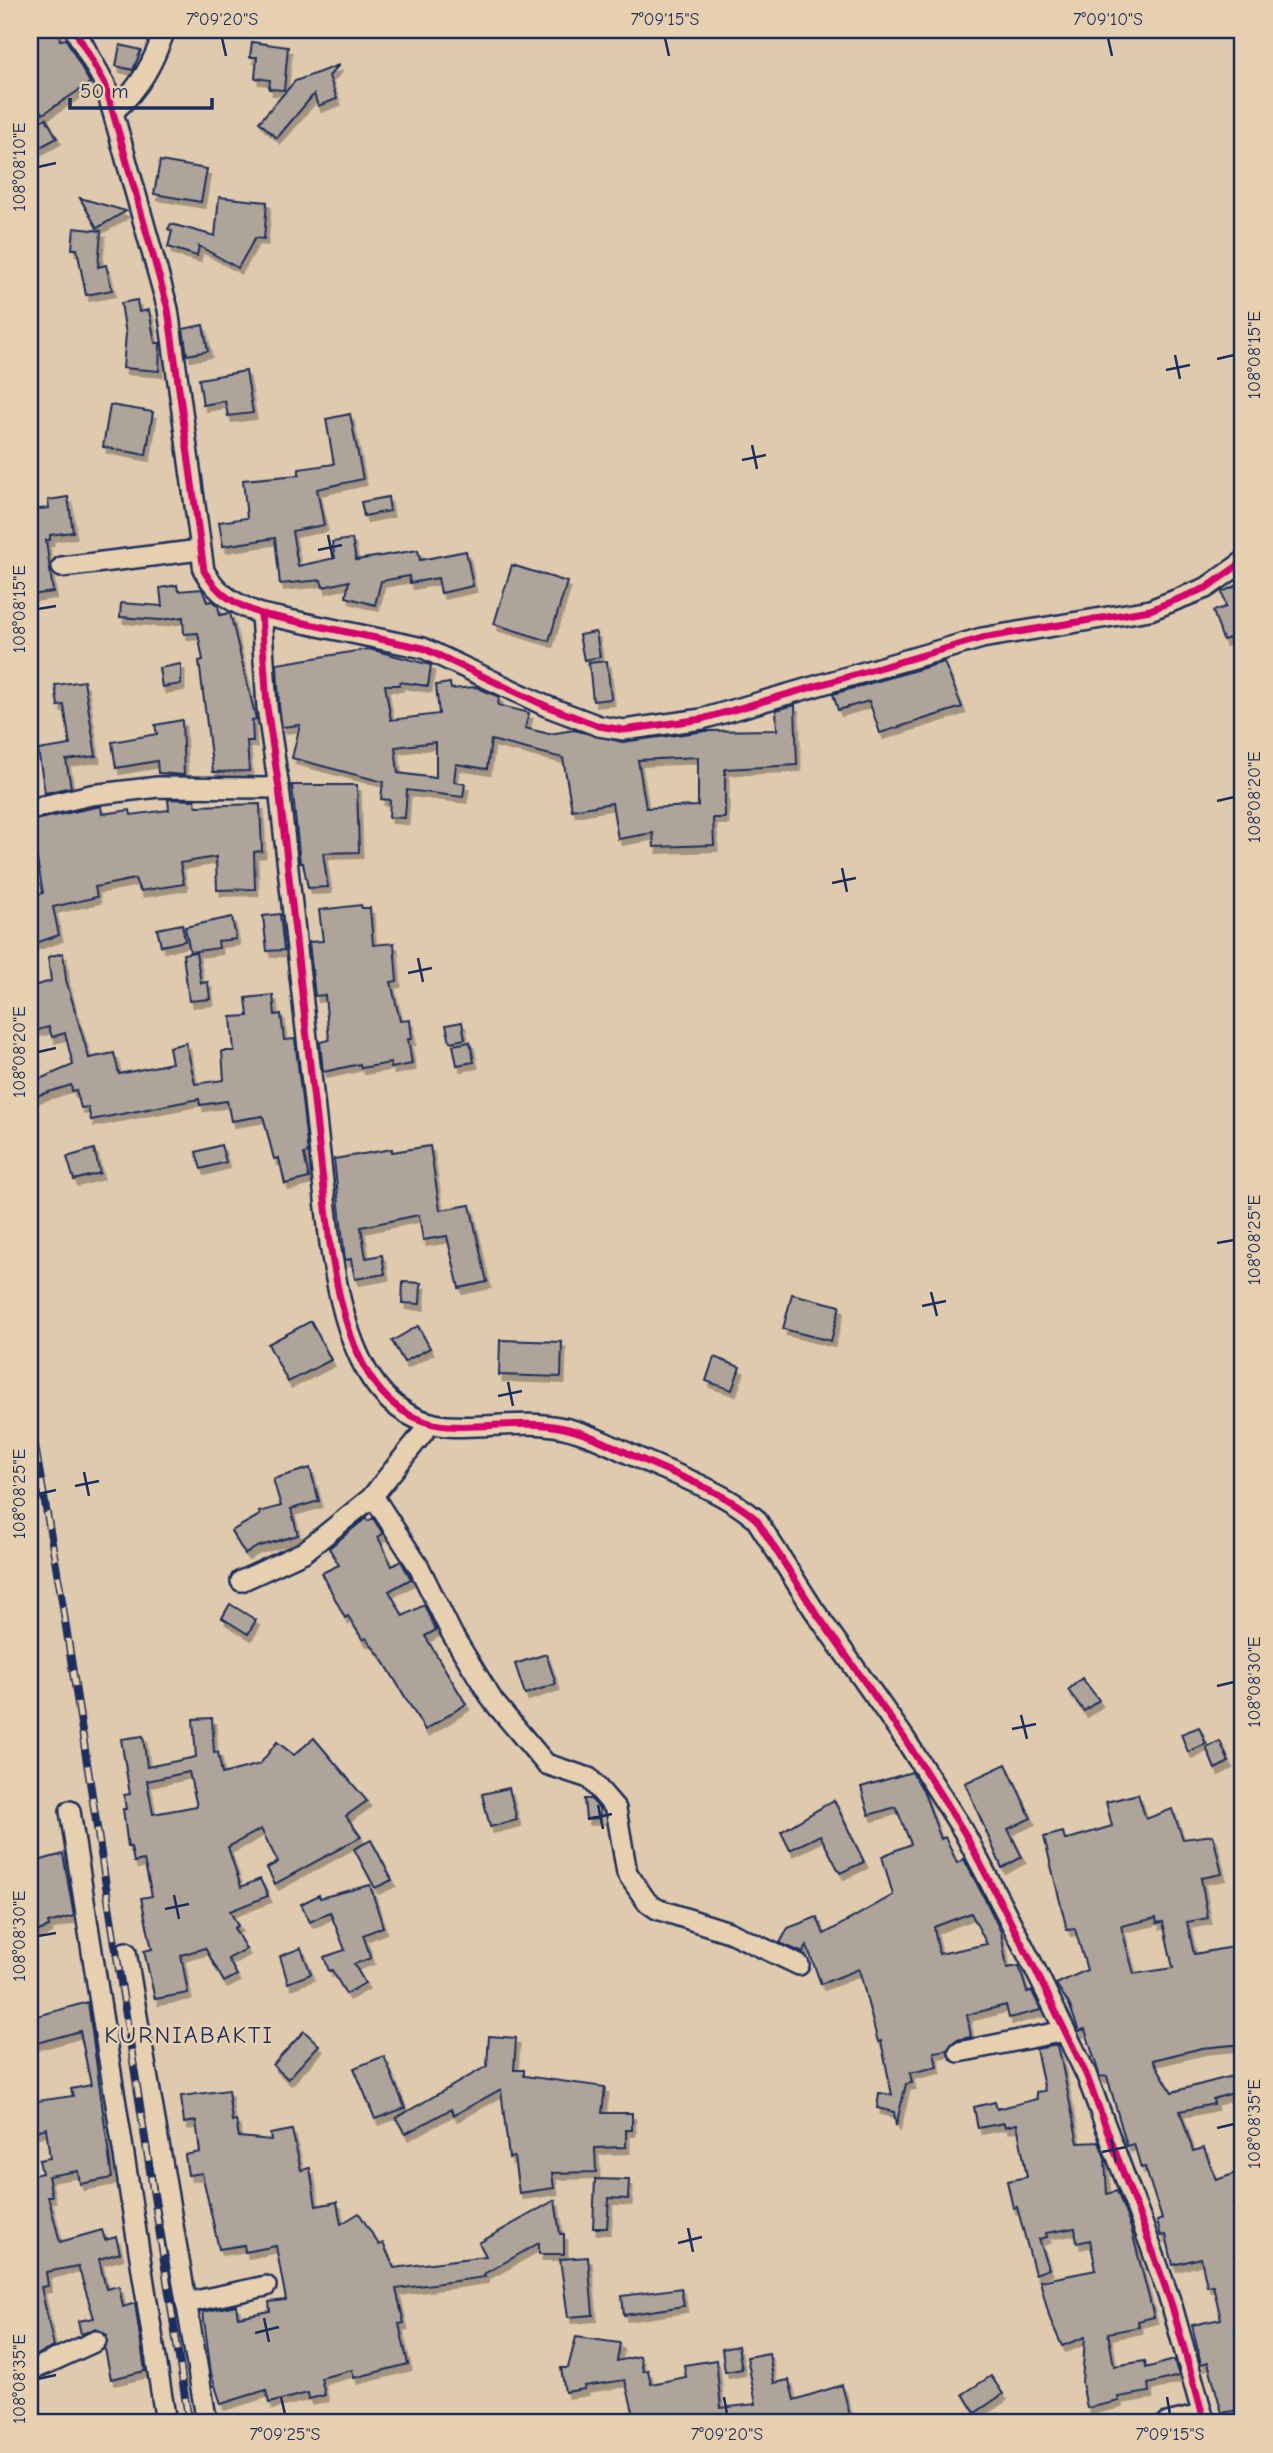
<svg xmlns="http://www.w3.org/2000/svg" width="1273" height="2453" viewBox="0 0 1273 2453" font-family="'Comic Neue',sans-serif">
<defs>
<filter id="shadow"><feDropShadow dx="3.5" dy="6" stdDeviation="0" flood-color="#0004"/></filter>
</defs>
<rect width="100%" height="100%" fill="#dfcaad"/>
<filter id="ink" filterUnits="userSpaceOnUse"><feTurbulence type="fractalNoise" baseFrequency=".0143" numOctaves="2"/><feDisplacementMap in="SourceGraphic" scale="14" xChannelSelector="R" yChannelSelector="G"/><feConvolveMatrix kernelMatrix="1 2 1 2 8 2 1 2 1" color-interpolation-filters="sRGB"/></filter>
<g filter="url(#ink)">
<g fill="#aea499" stroke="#1b2f5e" stroke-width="2" fill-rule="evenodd" filter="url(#shadow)">
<path d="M30 30H58L60 40 66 39 90 83 43 114 30 99Z"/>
<path d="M252 42 288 47 284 90 269 89 270 80 255 78 257 57H250Z"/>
<path d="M120 45 141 50 133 70 116 66Z"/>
<path d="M339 65 329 76 337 99 318 106 314 94 277 138 259 122 295 81Z"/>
<path d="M46 118 57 138 35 150 30 141V127Z"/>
<path d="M160 161 207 169 201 202 154 194Z"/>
<path d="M219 197 267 202 264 239 255 238 238 268 199 246 197 256 168 247 172 231 168 229 171 224 215 236Z"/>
<path d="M80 198 126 211 97 228Z"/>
<path d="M74 228 101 231 98 267 106 265 112 290 86 295 77 249H72Z"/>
<path d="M137 300 139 312 149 310 155 343H160L159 371 123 368 126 334 121 303Z"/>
<path d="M203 325 208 351 187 355 183 329Z"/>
<path d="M246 371 253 413 228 416 225 401 203 405 199 379Z"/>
<path d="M110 405 153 412 146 455 103 447Z"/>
<path d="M350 414 363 479 317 489 324 525 292 531 298 566 335 558 332 542 352 539 356 560 418 550 420 560 466 551 473 586 441 593 438 578 410 583 409 576 381 581 375 605 346 597 349 581 323 587 321 580 280 584 275 538 223 546 219 522 247 518 243 480 299 475V469L334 464 326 419Z"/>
<path d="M68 497 73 532 50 535V540H46L53 592 30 595V510L49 508 48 500Z"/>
<path d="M388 497 390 511 364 516 361 502Z"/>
<path d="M512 565 567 582 549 641 494 624Z"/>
<path d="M1240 584 1243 593V634L1223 640 1213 611 1226 607 1222 592Z"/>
<path d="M177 585 178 591 202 589 207 602 212 601 218 606 220 615 230 613 256 719 252 720 253 741H247L249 771 213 772 199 661 203 660 198 633 184 634 183 617 160 620 120 617 121 603 162 606 160 588Z"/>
<path d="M596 632 600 657 584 660 579 635Z"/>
<path d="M369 649 431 665 428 686 400 682 399 685H385L391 720 439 714 436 685 450 683 451 689 476 687 499 697 498 705 529 713 525 728 549 734 574 730 622 742 706 731 777 730 776 710 795 705 797 765 725 769V818H713L714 845 654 847 653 833 618 839 612 803 572 810 563 758 491 740 487 769 456 764 454 782 465 784 463 797 407 790 405 818 389 817 390 800 381 799 383 782 292 758 300 725 282 727 279 706 277 664ZM436 742V778L398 773 395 747ZM698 757V806L646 808 638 760Z"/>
<path d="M607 661 611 699 593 701 589 663Z"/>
<path d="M944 662 962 707 880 733 869 701 838 710 833 694Z"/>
<path d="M181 664V684L162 687 159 668Z"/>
<path d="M84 681 96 756 66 760 71 787 45 793 38 750 70 745 64 705 58 706 55 685Z"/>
<path d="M182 720 184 775 158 773 157 761 116 768 112 742 157 734 155 725Z"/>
<path d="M292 785H357L359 852 323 853 328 887 308 888 303 863H300Z"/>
<path d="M168 799 195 800 196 806 260 804 262 851 254 852 255 889 217 890 216 857 180 863 184 884 140 891 135 879 95 887 97 897 53 907 59 935 30 945V896L43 893 30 821 101 806 102 814 130 810 131 815 169 810Z"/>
<path d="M361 905 362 908H370L373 945 394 943 397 981 391 982 400 1021 410 1020 412 1039H408L412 1064 391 1068V1063L361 1068 360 1064 323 1072 320 1042 329 1040 325 995 315 996 309 942 323 941 319 910Z"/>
<path d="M280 914 284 950 267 951 263 916Z"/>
<path d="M232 917 236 939 218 941 219 948 190 952 185 927Z"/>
<path d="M182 924 185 941 161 946 157 929Z"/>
<path d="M196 952 201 983 208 982 210 999 189 1001 183 954Z"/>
<path d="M63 953 66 980 89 1058 114 1053 119 1074 172 1063 169 1047 186 1043 195 1084 224 1080 222 1051H234L231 1017 248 1016 246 998 273 995 275 1015 281 1014 284 1040 295 1039 308 1153 304 1154 309 1178 285 1184 279 1158 274 1159 263 1116 231 1121 227 1101 200 1105 199 1099 91 1120 88 1107 81 1108 76 1090 72 1091 71 1085 30 1098V1083L73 1065 65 1033 52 1037 49 1027 30 1032V987L51 981 48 957Z"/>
<path d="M462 1022 465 1039 450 1042 446 1025Z"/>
<path d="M470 1042 474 1062 457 1065 453 1045Z"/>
<path d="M221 1145 226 1162 201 1169 196 1152Z"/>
<path d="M430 1146 440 1210 470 1205 487 1282 459 1288 447 1236 423 1240 419 1215 361 1227 366 1258 382 1255 385 1274 355 1279 351 1259 345 1260 334 1159 392 1149V1152Z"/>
<path d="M94 1149 100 1173 74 1180 67 1157Z"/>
<path d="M403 1282 421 1283 420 1304 402 1303Z"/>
<path d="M792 1294 840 1306 831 1341 783 1329Z"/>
<path d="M311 1321 331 1360 288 1382 268 1344Z"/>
<path d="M418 1326 430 1348 404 1362 392 1341Z"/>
<path d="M500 1340 562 1342 561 1377 499 1375Z"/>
<path d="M714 1357 740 1367 732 1390 706 1381Z"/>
<path d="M310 1468 319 1501 291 1509 298 1535 257 1547 245 1554 231 1531 260 1515 259 1512 281 1506 273 1479Z"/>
<path d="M366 1518 368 1521 373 1518 383 1534 378 1537 392 1566 401 1561 411 1579 389 1591 403 1616 424 1605 436 1630 425 1636 466 1704 425 1730 383 1660 366 1638 363 1640 348 1616 345 1618 322 1573 339 1565 329 1548Z"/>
<path d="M230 1604 256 1620 248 1634 222 1618Z"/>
<path d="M546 1654 556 1684 525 1694 515 1664Z"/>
<path d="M1082 1678 1099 1700 1084 1711 1068 1690Z"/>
<path d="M212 1718 214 1753 218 1752 222 1774 260 1764 277 1742 294 1755 314 1738 367 1801 346 1816 361 1837 275 1884 267 1868 278 1862 261 1829 228 1847 241 1887 260 1879 268 1896 230 1911 238 1926 234 1928 246 1949 228 1959 237 1975 224 1982 205 1948 181 1955 188 1993 155 1999 144 1951 152 1949 141 1898 152 1896 144 1860 134 1862 131 1847H128L123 1809H126L124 1795 130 1794 121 1739 143 1736 147 1767 196 1757 193 1719ZM189 1772 197 1806 153 1814 147 1781Z"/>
<path d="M1199 1727 1206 1744 1188 1752 1181 1734Z"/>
<path d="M1220 1741 1229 1762 1215 1769 1206 1747Z"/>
<path d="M1006 1764 1031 1818 1008 1829 1022 1857 1002 1868 965 1783Z"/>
<path d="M912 1772 923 1790 941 1839 945 1837 957 1863 964 1859 988 1905 1001 1932 1007 1968 1019 1966 1027 1992 1032 1991 1041 2010 1009 2018 1006 2005 967 2015 971 2037 956 2040 947 2050 934 2052 937 2067 910 2073 912 2083 906 2084 896 2126 894 2112 877 2108 879 2093 892 2095 881 2041 878 2042 859 1969 821 1984 807 1946 803 1953 780 1943 788 1928 817 1917 824 1934 893 1895 882 1856 911 1844 896 1807 869 1815 861 1787ZM971 1913 987 1944 939 1954 934 1927Z"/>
<path d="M509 1788 517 1820 490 1827 482 1794Z"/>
<path d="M1138 1794 1146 1819 1172 1809 1183 1839 1213 1835 1222 1874 1201 1878 1208 1918 1187 1922 1194 1954 1243 1945V2044L1202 2048 1153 2060 1172 2092 1243 2073V2090L1213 2099 1214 2104 1180 2111 1193 2151 1204 2148 1216 2180 1243 2171V2198L1233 2202 1243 2252 1234 2254 1243 2293V2328L1235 2330 1243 2362V2409L1222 2413 1208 2362 1201 2364 1192 2325 1221 2319 1213 2285 1207 2286 1201 2258 1173 2265 1166 2235 1161 2236 1157 2221 1162 2219 1145 2167 1141 2168 1134 2144 1127 2146 1107 2076 1100 2077 1085 2029 1079 2031 1069 2004 1056 1984 1087 1970 1075 1929 1067 1930 1044 1837 1063 1832 1065 1840 1112 1826 1106 1802ZM1156 1918 1157 1923 1163 1922 1173 1968 1134 1974 1121 1926Z"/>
<path d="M584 1799H591L599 1808 600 1818 586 1819Z"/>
<path d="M834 1800 864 1862 840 1873 820 1835 790 1850 781 1832Z"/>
<path d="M371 1840 392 1880 375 1888 354 1849Z"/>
<path d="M63 1854 74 1916 48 1923 49 1927 30 1934V1863Z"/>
<path d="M370 1885 383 1927 363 1935 371 1958 354 1964 365 1983 346 1994 332 1970 329 1971 324 1957 345 1950 330 1912 310 1922 301 1904 319 1895 320 1898Z"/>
<path d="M301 1948 311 1974 288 1983 280 1956Z"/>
<path d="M88 2002 112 2178 80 2184 78 2171 48 2176 52 2196H48L60 2242 102 2230 105 2240 116 2237 120 2253 99 2259 106 2289 119 2286 123 2307 135 2303 145 2371 111 2379 105 2349 107 2335 96 2329 81 2334 78 2321 94 2318 78 2266 46 2272 48 2286 41 2287 54 2347 30 2358V2176L42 2173 39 2160 50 2158 46 2128 30 2133V2102L73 2096 71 2089 91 2085 80 2031 30 2045V2018Z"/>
<path d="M304 2031 319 2045 288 2079 273 2065Z"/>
<path d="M489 2036 516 2038 514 2070H524V2076L605 2087 602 2113H632V2130H626V2147L595 2148 596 2172 552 2173 554 2188 519 2193 514 2157 509 2158 501 2089 454 2115 451 2109 405 2134 396 2118 487 2066Z"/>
<path d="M1058 2045 1078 2143 1099 2142 1105 2158 1107 2194 1117 2191 1131 2228 1154 2317 1138 2321 1139 2327 1108 2333 1114 2366 1145 2361 1146 2368 1174 2360 1179 2376 1148 2384 1149 2392 1118 2397 1119 2401 1087 2408 1082 2383 1085 2337 1062 2346 1050 2319 1040 2281 1096 2270 1090 2240 1077 2243 1075 2228 1046 2233 1047 2237 1039 2239 1049 2269 1035 2274 1017 2207 1013 2208 1007 2181 1027 2177 1017 2124 1005 2127 1004 2123 978 2128 974 2107 995 2102 997 2109 1037 2099 1036 2092 1045 2091 1036 2049Z"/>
<path d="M384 2056 405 2108 375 2119 354 2068Z"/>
<path d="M228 2090 232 2121 236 2120 239 2137 271 2140 270 2134 292 2130 301 2170 310 2168 316 2206 337 2202 341 2224 359 2213 379 2245 383 2243 394 2268 486 2256 479 2243 555 2200 560 2234H564V2254H539V2243L484 2274 485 2277 396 2289 404 2323 399 2324 408 2364 354 2378 352 2370 321 2378 325 2395 309 2399 308 2393 269 2403 266 2390 221 2404 211 2373 203 2312 236 2305 238 2317 270 2311 269 2302 286 2300 276 2246 245 2252 244 2245 219 2249 202 2173 188 2175 185 2155 200 2152 196 2121 184 2123 181 2096Z"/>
<path d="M595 2179 629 2180 628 2199 609 2198 607 2228H593Z"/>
<path d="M588 2257 593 2315 568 2317 560 2259Z"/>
<path d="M681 2288 684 2306 624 2315 622 2296Z"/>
<path d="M576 2337 620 2343 617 2361 640 2356 643 2371 648 2370 651 2384 686 2377 684 2365 716 2360 721 2408 756 2404 747 2357 769 2353 774 2383 789 2380 794 2400 842 2385 852 2423H636L625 2380 584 2386 585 2389 565 2392 561 2368H568Z"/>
<path d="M738 2346 742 2369 725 2372 722 2349Z"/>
<path d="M991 2376 1003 2394 975 2413 963 2394Z"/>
</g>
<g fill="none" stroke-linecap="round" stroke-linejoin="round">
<defs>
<g id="minor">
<path d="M75 30 105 84 168 309 204 571C218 595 235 604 261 614L423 648 546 706 599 726 624 730 702 719 982 638 1150 610 1206 588 1243 562"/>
<path d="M114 111C141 87 153 63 165 30"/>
<path d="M62 567 200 550"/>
<path d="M261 614 267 707 279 788 330 1244C341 1314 360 1418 447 1426 486 1429 525 1419 564 1428 591 1434 618 1449 643 1460 681 1477 724 1492 756 1519L814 1610 905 1739 964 1832 1036 1971 1086 2074 1150 2244 1172 2306 1205 2423"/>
<path d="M30 809 91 795 158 787 279 788"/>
<path d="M373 1496 419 1567 452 1634 493 1701 546 1764 589 1778 616 1809 627 1873 647 1902 657 1909 729 1932 799 1965"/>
<path d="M241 1581 304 1552 371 1498 431 1423"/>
<path d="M70 1811 166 2423"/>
<path d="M126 1952 207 2423"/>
<path d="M959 2052 1065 2031"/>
<path d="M186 2303 266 2286"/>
<path d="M30 2371 96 2341"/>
<path d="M1167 2423 1201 2415"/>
</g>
</defs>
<use href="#minor" stroke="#1b2f5e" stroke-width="24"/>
<use href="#minor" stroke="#e7d0b0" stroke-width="19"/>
<defs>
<path id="rail" d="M30 1418 60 1588 189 2423"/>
</defs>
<use href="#rail" stroke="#1b2f5e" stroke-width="8"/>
<use href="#rail" stroke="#e7d0b0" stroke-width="5" stroke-dasharray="16" stroke-linecap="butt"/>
<defs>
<g id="cycleway">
<path d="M75 30 105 84 168 309 204 571C218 595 235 604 261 614L423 648 546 706 599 726 624 730 702 719 982 638 1150 610 1206 588 1243 562"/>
<path d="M261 614 267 707 279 788 330 1244C341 1314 360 1418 447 1426 486 1429 525 1419 564 1428 591 1434 618 1449 643 1460 681 1477 724 1492 756 1519L814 1610 905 1739 964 1832 1036 1971 1086 2074 1150 2244 1172 2306 1205 2423"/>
</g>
</defs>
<use href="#cycleway" stroke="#e7d0b0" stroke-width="11"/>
<use href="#cycleway" stroke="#d6006c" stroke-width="7"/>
</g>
</g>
<path fill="none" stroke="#1b2f5e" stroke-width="2.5" d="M222 38 226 56M665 38 669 56M1108 38 1112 56M38 167 56 163M1175 355 1180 379M1217 359 1234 355M1166 370 1190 365M752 445 757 469M742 460 766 455M328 535 333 559M318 550 342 545M38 609 56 606M1217 801 1234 797M842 868 847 892M832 883 856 878M418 958 423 982M408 973 432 968M38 1052 56 1048M1217 1243 1234 1240M931 1292 937 1316M922 1306 946 1301M508 1382 513 1406M498 1396 522 1391M84 1472 89 1496M75 1486 99 1481M38 1494 56 1490M1217 1686 1234 1682M1021 1715 1027 1739M1012 1729 1036 1724M598 1805 603 1829M588 1819 612 1814M174 1895 179 1919M165 1909 189 1904M38 1936 56 1933M1217 2128 1234 2124M1111 2138 1116 2162M1102 2152 1126 2147M688 2228 693 2252M678 2243 702 2237M264 2318 269 2342M255 2333 279 2327M38 2379 56 2375M281 2397 285 2414M724 2397 727 2414M1167 2397 1170 2414"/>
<g text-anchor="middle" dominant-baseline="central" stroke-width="5" stroke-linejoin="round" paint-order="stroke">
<g font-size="24" letter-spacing="2" fill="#1b2f5e" stroke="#e7d0b0">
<text x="189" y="2035">KURNIABAKTI</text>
</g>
</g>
<rect width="1273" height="2453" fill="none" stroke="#e7d0b0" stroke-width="77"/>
<path d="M70 98v10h142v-10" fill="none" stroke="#1b2f5e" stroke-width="3.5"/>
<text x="80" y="98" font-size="21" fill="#1b2f5e" stroke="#e7d0b0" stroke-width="5" paint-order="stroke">50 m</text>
<rect x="38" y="38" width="1196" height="2376" fill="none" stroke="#1b2f5e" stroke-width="2.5"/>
<g font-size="18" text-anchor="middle" fill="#1b2f5e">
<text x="222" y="25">7°09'20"S</text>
<text x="665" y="25">7°09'15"S</text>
<text x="1108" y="25">7°09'10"S</text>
<text transform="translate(19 167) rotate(-90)" y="6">108°08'10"E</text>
<text transform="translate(1254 355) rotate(-90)" y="6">108°08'15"E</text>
<text transform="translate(19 609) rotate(-90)" y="6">108°08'15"E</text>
<text transform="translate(1254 797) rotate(-90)" y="6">108°08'20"E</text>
<text transform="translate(19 1052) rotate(-90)" y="6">108°08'20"E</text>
<text transform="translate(1254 1240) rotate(-90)" y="6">108°08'25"E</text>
<text transform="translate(19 1494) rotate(-90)" y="6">108°08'25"E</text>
<text transform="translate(1254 1682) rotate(-90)" y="6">108°08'30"E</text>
<text transform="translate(19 1936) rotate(-90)" y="6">108°08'30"E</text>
<text transform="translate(1254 2124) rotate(-90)" y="6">108°08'35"E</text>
<text transform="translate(19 2379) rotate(-90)" y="6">108°08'35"E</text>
<text x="285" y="2440">7°09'25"S</text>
<text x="727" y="2440">7°09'20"S</text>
<text x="1170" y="2440">7°09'15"S</text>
</g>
</svg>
